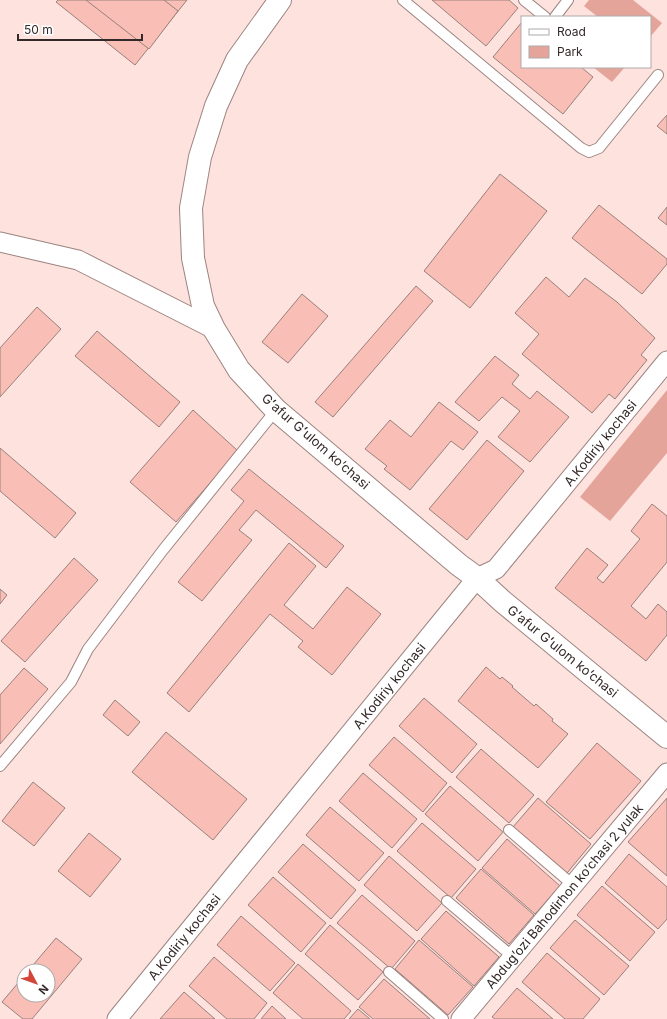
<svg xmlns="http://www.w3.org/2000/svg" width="667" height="1019" viewBox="0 0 667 1019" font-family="Inter,sans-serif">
<rect width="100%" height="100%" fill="#fde2de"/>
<g fill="#e4a49a">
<path d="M589 0H633L662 23 650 37V17H598L584 6Z"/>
<path d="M593 67H625L612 82Z"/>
<path d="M667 390V453L610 521 580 497Z"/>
</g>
<g fill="#f9beb5" stroke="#99807c">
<path d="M58 0H187L135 65 56 2Z"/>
<path d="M86 0H164L178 11 149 49Z"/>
<path d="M432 0H509L518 8 486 46Z"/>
<path d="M522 22V67H581L593 77 563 114 493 57Z"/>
<path d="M667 115V134L657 126Z"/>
<path d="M500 174 547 211 470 308 424 271Z"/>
<path d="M599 205 667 259V264L642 294 572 238Z"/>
<path d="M667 207V225L658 218Z"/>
<path d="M546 277 569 297 585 278 617 302 655 338 641 355 647 360 615 399 609 394 592 413 522 354 539 334 515 313Z"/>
<path d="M416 286 433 301 333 417 315 402Z"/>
<path d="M302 294 328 316 288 363 262 342Z"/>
<path d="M37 307 61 329 0 397V348Z"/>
<path d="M97 331 180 402 159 427 75 356Z"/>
<path d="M495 356 519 375 512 384 530 399 537 391 569 417 530 462 498 437 520 411 502 397 479 421 455 402Z"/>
<path d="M439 402 478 432 463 450 451 441 410 490 384 469 387 466 365 449 390 420 411 437Z"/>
<path d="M193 410 238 451 176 522 130 482Z"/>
<path d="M487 440 524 471 467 540 429 509Z"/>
<path d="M0 448 76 513 55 538 0 491Z"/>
<path d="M249 469 344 546 326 568 256 510 239 530 252 540 202 601 178 582 244 501 231 490Z"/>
<path d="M652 504 667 516V562L631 606 646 619 658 604 667 612V635L646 661 555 588 587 548 608 565 597 578 603 583 640 539 631 531Z"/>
<path d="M289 543 316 566 284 605 313 629 347 587 381 614 332 675 298 647 303 641 270 614 189 712 167 693Z"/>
<path d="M74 558 98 580 25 662 1 641Z"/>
<path d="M0 589 7 595 0 604Z"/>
<path d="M486 667 500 679 502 677 513 686 512 687 534 706 536 704 553 719 552 721 568 734 538 768 458 701Z"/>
<path d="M24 668 48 689 0 744V695Z"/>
<path d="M424 698 477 744 452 773 399 726Z"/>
<path d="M115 700 140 722 128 736 103 715Z"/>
<path d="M166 732 247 799 213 840 132 772Z"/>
<path d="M394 737 447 783 423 812 369 765Z"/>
<path d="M597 743 641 781 590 839 546 802Z"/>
<path d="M481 749 534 795 509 823 456 777Z"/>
<path d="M363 773 417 819 392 848 339 801Z"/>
<path d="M33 782 65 808 34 846 2 821Z"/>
<path d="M450 786 503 832 478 861 425 814Z"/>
<path d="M538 798 591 844 567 873 513 827Z"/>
<path d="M667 798V876L628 842Z"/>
<path d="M330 807 384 853 359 881 306 835Z"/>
<path d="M422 823 476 869 451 898 397 851Z"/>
<path d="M89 833 121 859 90 897 58 871Z"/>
<path d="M507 839 560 886 535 914 482 868Z"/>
<path d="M303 844 356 890 331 919 278 872Z"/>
<path d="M629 854 667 887V919L658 929 605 883Z"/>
<path d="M389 856 442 903 417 931 364 885Z"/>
<path d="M481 869 534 915 509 944 456 898Z"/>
<path d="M273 877 326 923 301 952 248 905Z"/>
<path d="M602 886 655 932 630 961 577 915Z"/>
<path d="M362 895 415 941 391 969 337 923Z"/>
<path d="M446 911 499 957 474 986 421 939Z"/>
<path d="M241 916 295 963 270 991 217 945Z"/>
<path d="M575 920 629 966 604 995 550 948Z"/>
<path d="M330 925 383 972 358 1000 305 954Z"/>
<path d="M56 938 82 959 32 1019H23L2 1002 24 976V995H48V971H28Z"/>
<path d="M419 940 473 987 448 1015 395 969Z"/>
<path d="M547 953 600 999 583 1019H565L522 982Z"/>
<path d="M214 957 267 1003 254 1019H227L189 986Z"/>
<path d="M298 964 351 1011 344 1019H303L273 993Z"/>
<path d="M384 979 430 1019H373L359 1007Z"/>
<path d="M517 988 553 1019H495L492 1017Z"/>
<path d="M184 992 215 1019H160Z"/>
<path d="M272 1006 286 1019H261Z"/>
<path d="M358 1009 370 1019H349Z"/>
</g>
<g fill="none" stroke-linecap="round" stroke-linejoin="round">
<defs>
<g id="service">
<path d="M403 0 581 148 589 152 599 148 658 75"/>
<path d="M524 0 545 17"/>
<path d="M555 17 568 0"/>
<path d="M0 766 71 682 88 649 163 550 276 410"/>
<path d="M509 830 573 885"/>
<path d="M447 901 513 957"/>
<path d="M389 972 443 1019"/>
</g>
<g id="minor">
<path d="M0 242 78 260 214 329"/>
<path d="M117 1019 477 578 496 569 667 361"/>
<path d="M461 1019 667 773"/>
</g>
<path id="tertiary" d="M280 0 237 60 216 106 200 157 191 208 193 258 203 306 214 329 239 370 276 410 459 565 477 578 502 601 667 737"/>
</defs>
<use href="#service" stroke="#9d8480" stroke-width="12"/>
<use href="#minor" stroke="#9d8480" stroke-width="21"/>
<use href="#tertiary" stroke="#9d8480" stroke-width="24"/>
<use href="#service" stroke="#fff" stroke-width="10"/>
<use href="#minor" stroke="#fff" stroke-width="19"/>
<use href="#tertiary" stroke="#fff" stroke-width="22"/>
</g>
<g text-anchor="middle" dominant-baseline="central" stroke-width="3" stroke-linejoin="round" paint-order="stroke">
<g font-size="13" fill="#332928" stroke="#fff">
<text transform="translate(316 441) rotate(41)">Gʻafur Gʻulom ko’chasi</text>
<text transform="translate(600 443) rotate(-51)">A.Kodiriy kochasi</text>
<text transform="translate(563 651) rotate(39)">Gʻafur Gʻulom ko’chasi</text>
<text transform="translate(389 686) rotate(-51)">A.Kodiriy kochasi</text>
<text transform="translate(564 896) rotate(-50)">Abdug’ozi Bahodirhon ko’chasi 2 yulak</text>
<text transform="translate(184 937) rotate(-51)">A.Kodiriy kochasi</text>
</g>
</g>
<rect x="521" y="16" width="130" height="52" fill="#ffffff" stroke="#ada9a9"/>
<rect x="529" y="29" width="20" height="6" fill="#ffffff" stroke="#ada9a9"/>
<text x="557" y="36" font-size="12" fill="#332928">Road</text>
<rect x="529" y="46" width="20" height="12" fill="#e4a49a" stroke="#ada9a9"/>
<text x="557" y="56" font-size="12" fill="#332928">Park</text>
<g transform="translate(36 983) rotate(131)"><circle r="19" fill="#ffffff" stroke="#ada9a9"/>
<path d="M0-3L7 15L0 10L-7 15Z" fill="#d4463a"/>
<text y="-6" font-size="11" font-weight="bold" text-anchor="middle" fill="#332928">N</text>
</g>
<path d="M18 34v6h124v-6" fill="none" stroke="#332928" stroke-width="2"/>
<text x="24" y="34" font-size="12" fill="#332928" stroke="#ffffff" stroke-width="3" paint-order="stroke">50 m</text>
</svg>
